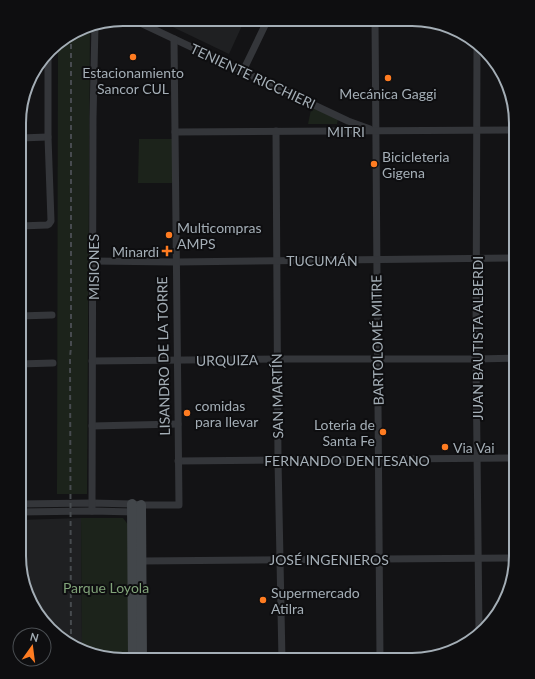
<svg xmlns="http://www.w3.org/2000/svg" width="535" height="679" viewBox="0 0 535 679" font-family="Lato,sans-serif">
<rect width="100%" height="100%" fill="#131315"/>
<g fill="#1f2022">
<path d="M156 19H245L229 54Z"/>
<path d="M81 518 82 649 65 643 33 608 23 572 19 543V520Z"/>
</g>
<g fill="#1c231b">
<path d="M90 24 87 494H57L58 43Z"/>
<path d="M312 105 338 119 337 124H308Z"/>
<path d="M139 139H173L172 183H138Z"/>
<path d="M81 518H123L129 526 130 660H116L82 649Z"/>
</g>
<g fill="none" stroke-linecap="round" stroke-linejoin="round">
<g stroke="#34363a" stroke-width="7">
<path d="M132 19 348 121 370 129"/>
<path d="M375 20C375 233 378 446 380 660"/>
<path d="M477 43 476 359 479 632"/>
<path d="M243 71 268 19"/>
<path d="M276 131 278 460 282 660"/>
<path d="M175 132 516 130"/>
<path d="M20 138 48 137"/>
<path d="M20 226 47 225 49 224 51 221 48 137V52"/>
<path d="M93 261 176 262 516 258"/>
<path d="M19 316 52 315"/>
<path d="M92 361 277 359H476L516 358"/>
<path d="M19 364 53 363"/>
<path d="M92 426 178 424"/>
<path d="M178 461 516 458"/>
<path d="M19 504 92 503 132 504 141 505H179L174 39"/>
<path d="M92 511 93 118 95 24"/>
<path d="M19 512 92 511 135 512"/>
<path d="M142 561 516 558"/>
<path d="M140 660 282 657 432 656"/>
</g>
<g stroke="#42464a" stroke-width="10">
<path d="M132 504 133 660"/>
<path d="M141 505 142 660"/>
</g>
<path stroke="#474b4f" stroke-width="2" stroke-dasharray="5 4" stroke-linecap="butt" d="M71 35V347L70 357 71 645"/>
</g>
<g fill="#ff7c21" stroke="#0e0e10" stroke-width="1.5">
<circle cx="133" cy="57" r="4"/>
<circle cx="388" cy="78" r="4"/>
<circle cx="374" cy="164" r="4"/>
<circle cx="169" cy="235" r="4"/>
<path d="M165 245h4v4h4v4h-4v4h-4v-4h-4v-4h4z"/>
<circle cx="187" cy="413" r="4"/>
<circle cx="383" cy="432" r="4"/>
<circle cx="445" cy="447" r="4"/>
<circle cx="263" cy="600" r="4"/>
</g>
<g text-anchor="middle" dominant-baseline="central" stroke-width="4" stroke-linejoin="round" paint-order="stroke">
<g font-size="14" fill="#a4aeb6" stroke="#0e0e10" text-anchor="start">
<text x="133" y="72" text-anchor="middle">Estacionamiento<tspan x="133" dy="16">Sancor CUL</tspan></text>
<text x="388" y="93" text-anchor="middle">Mecánica Gaggi</text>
<text x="382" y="156">Bicicleteria<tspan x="382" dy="16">Gigena</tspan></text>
<text x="177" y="227">Multicompras<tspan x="177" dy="16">AMPS</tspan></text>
<text x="159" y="251" text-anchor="end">Minardi</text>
<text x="195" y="405">comidas<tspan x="195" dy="16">para llevar</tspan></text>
<text x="375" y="424" text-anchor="end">Loteria de<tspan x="375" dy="16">Santa Fe</tspan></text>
<text x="453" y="447">Via Vai</text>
<text x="271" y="592">Supermercado<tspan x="271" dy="16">Atilra</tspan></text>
</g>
<g font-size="14" fill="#a4aeb6" stroke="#0e0e10">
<text transform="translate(253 76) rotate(25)">TENIENTE RICCHIERI</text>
<text x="346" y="131">MITRI</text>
<text x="322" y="260">TUCUMÁN</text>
<text transform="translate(93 267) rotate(-90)">MISIONES</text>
<text transform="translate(477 338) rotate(-90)">JUAN BAUTISTA ALBERDI</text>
<text transform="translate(377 340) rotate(-91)">BARTOLOMÉ MITRE</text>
<text transform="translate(163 356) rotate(-91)">LISANDRO DE LA TORRE</text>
<text transform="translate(227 360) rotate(-1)">URQUIZA</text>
<text transform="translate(277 396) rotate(-91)">SAN MARTÍN</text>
<text x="347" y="460">FERNANDO DENTESANO</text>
<text x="329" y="559">JOSÉ INGENIEROS</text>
</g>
<g font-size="14" fill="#81a379" stroke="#0e0e10">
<text x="106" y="587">Parque Loyola</text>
</g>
</g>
<path d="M0 0H535V679H0ZM123 26H412A97 97 0 0 1 509 123V556A97 97 0 0 1 412 653H123A97 97 0 0 1 26 556V123A97 97 0 0 1 123 26Z" fill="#0e0e10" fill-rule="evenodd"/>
<path fill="none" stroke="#a4aeb6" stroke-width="2" d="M123 26H412A97 97 0 0 1 509 123V556A97 97 0 0 1 412 653H123A97 97 0 0 1 26 556V123A97 97 0 0 1 123 26Z"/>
<g transform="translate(32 647) rotate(14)"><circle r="19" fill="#0e0e10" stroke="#4a4e52"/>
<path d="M0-3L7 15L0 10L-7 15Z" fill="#ff7c21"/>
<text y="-6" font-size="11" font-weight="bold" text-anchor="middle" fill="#a4aeb6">N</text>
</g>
</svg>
